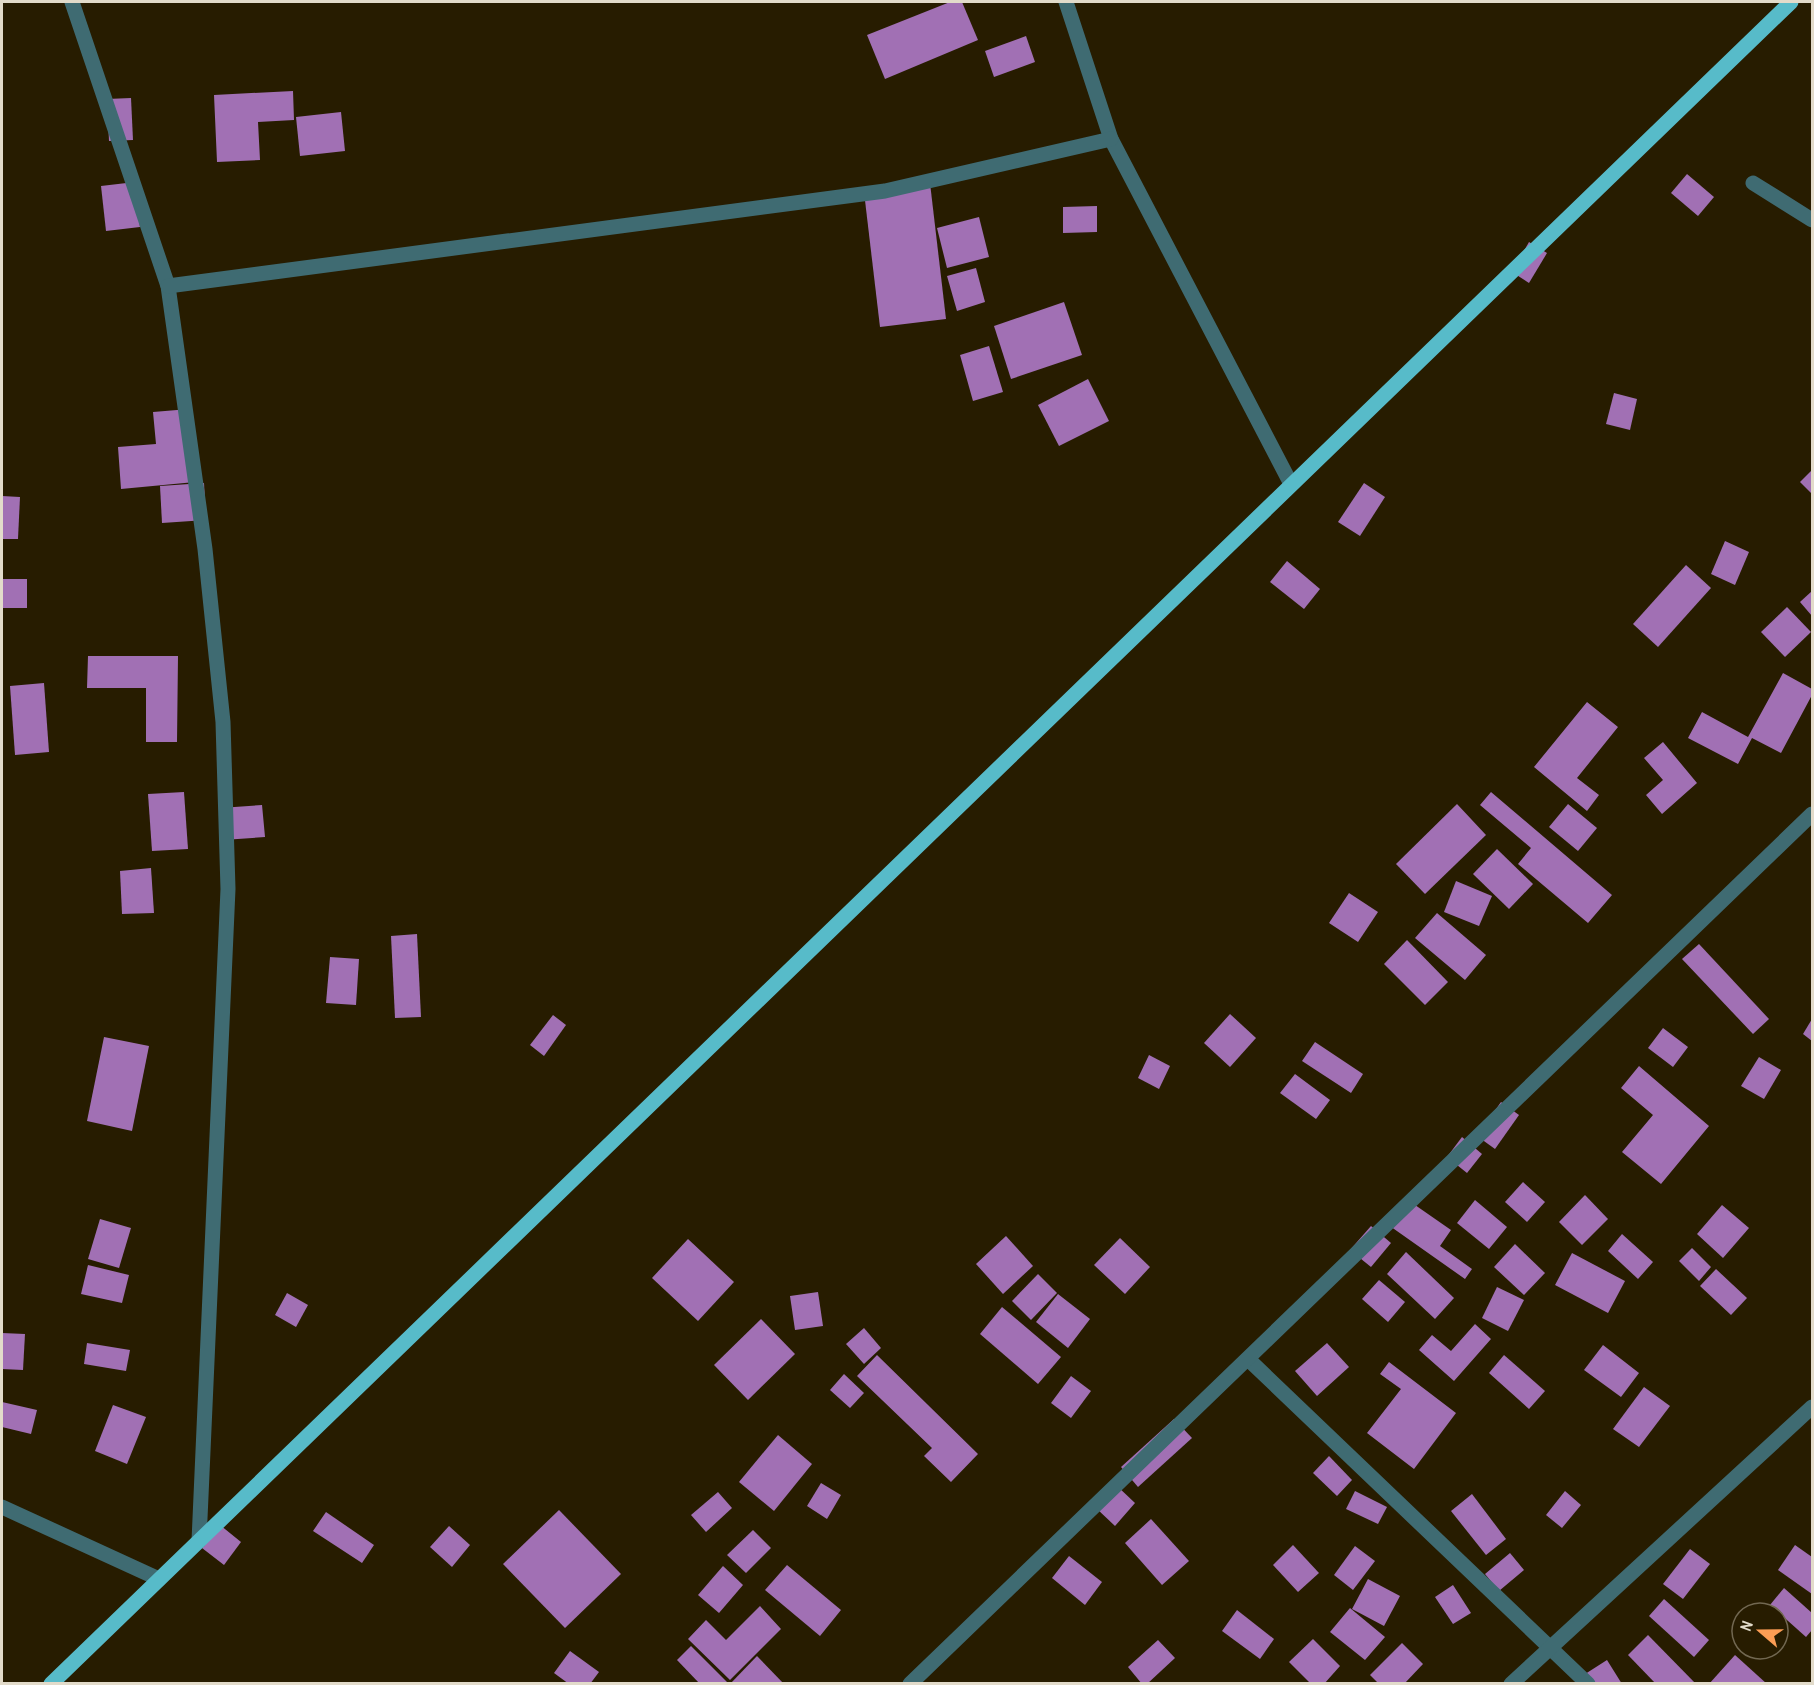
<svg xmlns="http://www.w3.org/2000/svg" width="1814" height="1685" viewBox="0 0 1814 1685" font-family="'Archivo Narrow',sans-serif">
<rect width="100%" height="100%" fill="#271c00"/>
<g fill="#a170b4">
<path d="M950 2H962L978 40 885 79 867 35Z"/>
<path d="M1026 36 1035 62 994 77 985 51Z"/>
<path d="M293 91 294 120 258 122 260 160 217 162 214 95Z"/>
<path d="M131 98 133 140 109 141 107 99Z"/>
<path d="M341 112 345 151 300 156 296 117Z"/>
<path d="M1687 174 1714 197 1698 216 1671 193Z"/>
<path d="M135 182 140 227 106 231 101 186Z"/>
<path d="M930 183 946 319 880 327 864 192Z"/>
<path d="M1097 206V232L1063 233V207Z"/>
<path d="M979 217 989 257 947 268 937 228Z"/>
<path d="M1529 242 1547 253 1529 283 1512 272Z"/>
<path d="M976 268 985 302 957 311 947 276Z"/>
<path d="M1064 302 1082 355 1011 379 994 326Z"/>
<path d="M989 346 1003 392 973 401 960 355Z"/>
<path d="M1088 379 1109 421 1059 446 1038 405Z"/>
<path d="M1614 393 1637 399 1630 430 1606 424Z"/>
<path d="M189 409 195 482 121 489 118 447 156 444 153 412Z"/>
<path d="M1812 470V494L1800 482Z"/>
<path d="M204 483 206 520 162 523 160 486Z"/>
<path d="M1364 483 1385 497 1360 536 1338 522Z"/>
<path d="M2 496 20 497 18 539H2Z"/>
<path d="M1725 541 1749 552 1735 585 1711 574Z"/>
<path d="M1287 561 1320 589 1304 609 1270 582Z"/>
<path d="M1686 565 1711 588 1658 647 1633 624Z"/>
<rect x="2" y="579" width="25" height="29"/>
<path d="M1812 591V616L1800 602Z"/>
<path d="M1787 607 1811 632 1785 657 1761 632Z"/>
<path d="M88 656H178L177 742H146V688H87Z"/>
<path d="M1783 673 1812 689V695L1781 753 1752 738 1738 764 1688 738 1702 712 1748 737Z"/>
<path d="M44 683 49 752 15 755 10 686Z"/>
<path d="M1587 702 1618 727 1577 778 1599 795 1587 811 1534 767Z"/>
<path d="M1663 742 1697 783 1662 814 1646 795 1663 780 1644 758Z"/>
<path d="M184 792 188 849 152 851 148 794Z"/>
<path d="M1491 792 1612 895 1588 923 1518 864 1531 848 1480 805Z"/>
<path d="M1457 804 1486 835 1425 894 1396 864Z"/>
<path d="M1568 804 1597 828 1578 851 1549 827Z"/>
<path d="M262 805 265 837 223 840 220 808Z"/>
<path d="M1497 849 1533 884 1509 909 1473 874Z"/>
<path d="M151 868 154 913 122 914 120 871Z"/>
<path d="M1456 881 1492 896 1479 926 1444 912Z"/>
<path d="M1349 893 1378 912 1358 942 1329 923Z"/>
<path d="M1437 913 1486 955 1465 980 1415 938Z"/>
<path d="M417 934 421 1017 395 1018 391 936Z"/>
<path d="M1407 940 1448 982 1425 1005 1384 964Z"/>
<path d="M1699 944 1769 1019 1753 1034 1682 959Z"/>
<path d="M330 957 359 959 356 1005 326 1003Z"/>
<path d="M1230 1014 1256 1038 1230 1067 1204 1043Z"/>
<path d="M553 1015 566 1025 544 1056 530 1045Z"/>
<path d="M1812 1019V1041L1803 1034Z"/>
<path d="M1663 1028 1688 1047 1673 1067 1648 1048Z"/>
<path d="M104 1037 149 1046 132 1131 87 1121Z"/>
<path d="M1315 1042 1363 1074 1351 1093 1302 1061Z"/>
<path d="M1149 1055 1170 1066 1159 1089 1138 1078Z"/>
<path d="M1759 1057 1781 1070 1764 1099 1741 1086Z"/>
<path d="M1639 1066 1709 1126 1661 1184 1622 1152 1653 1115 1621 1088Z"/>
<path d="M1295 1074 1330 1100 1316 1119 1280 1093Z"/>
<path d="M1501 1102 1519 1115 1495 1149 1477 1136Z"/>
<path d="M1462 1137 1482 1154 1467 1173 1447 1157Z"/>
<path d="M1523 1182 1545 1202 1527 1222 1505 1202Z"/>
<path d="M1585 1195 1608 1219 1582 1245 1559 1222Z"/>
<path d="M1405 1198 1451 1230 1440 1246 1472 1269 1465 1279 1387 1224Z"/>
<path d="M1475 1200 1507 1227 1489 1249 1457 1223Z"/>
<path d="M1722 1205 1749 1228 1723 1258 1697 1234Z"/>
<path d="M100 1219 131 1228 119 1268 88 1259Z"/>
<path d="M1371 1226 1391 1243 1371 1267 1350 1250Z"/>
<path d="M1622 1234 1653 1262 1638 1279 1608 1251Z"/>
<path d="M1006 1236 1033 1266 1003 1294 976 1264Z"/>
<path d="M1120 1238 1150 1267 1125 1294 1094 1265Z"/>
<path d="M688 1239 734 1282 698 1321 652 1278Z"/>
<path d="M1515 1244 1545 1273 1524 1295 1494 1267Z"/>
<path d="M1692 1248 1711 1267 1699 1281 1679 1261Z"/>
<path d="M1406 1252 1454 1298 1435 1319 1387 1274Z"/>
<path d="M1572 1253 1625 1281 1608 1313 1555 1285Z"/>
<path d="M88 1265 129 1275 122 1303 81 1294Z"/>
<path d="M1716 1269 1747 1298 1731 1315 1700 1286Z"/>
<path d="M1038 1274 1057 1293 1031 1320 1012 1301Z"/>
<path d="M1379 1280 1405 1302 1388 1322 1362 1299Z"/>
<path d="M1497 1287 1524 1300 1508 1331 1482 1318Z"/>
<path d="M818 1292 823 1326 795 1330 790 1296Z"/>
<path d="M287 1293 308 1305 296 1327 275 1315Z"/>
<path d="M1058 1294 1090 1319 1068 1348 1036 1322Z"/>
<path d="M1002 1307 1061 1357 1038 1384 980 1334Z"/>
<path d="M761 1319 795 1354 748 1400 714 1365Z"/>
<path d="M1475 1324 1491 1339 1454 1381 1419 1350 1432 1335 1451 1351Z"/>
<path d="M864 1328 881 1348 864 1364 846 1344Z"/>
<path d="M2 1333 25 1334 23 1370 2 1369Z"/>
<path d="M87 1343 130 1350 126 1371 84 1364Z"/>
<path d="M1327 1343 1349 1367 1317 1396 1295 1371Z"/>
<path d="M1603 1345 1639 1373 1621 1397 1584 1370Z"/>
<path d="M877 1355 978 1454 951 1482 924 1456 932 1448 857 1376Z"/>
<path d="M1504 1355 1545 1391 1529 1409 1489 1373Z"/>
<path d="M1389 1362 1456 1413 1414 1469 1367 1433 1401 1389 1380 1374Z"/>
<path d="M844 1374 864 1393 850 1408 830 1390Z"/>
<path d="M1071 1376 1091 1391 1071 1418 1051 1403Z"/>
<path d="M1644 1387 1670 1406 1639 1447 1613 1429Z"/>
<path d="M2 1402 37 1410 31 1434 2 1427Z"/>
<path d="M113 1405 146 1417 127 1464 95 1451Z"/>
<path d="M1174 1419 1192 1438 1138 1487 1121 1467Z"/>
<path d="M778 1435 812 1464 774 1511 739 1482Z"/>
<path d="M1329 1456 1352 1480 1337 1496 1313 1473Z"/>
<path d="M821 1483 841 1495 827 1519 807 1506Z"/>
<path d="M1116 1485 1135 1503 1115 1526 1096 1508Z"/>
<path d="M1355 1491 1387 1507 1378 1524 1346 1509Z"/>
<path d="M1565 1491 1581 1505 1562 1528 1546 1515Z"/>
<path d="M718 1492 732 1508 706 1532 691 1515Z"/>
<path d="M1472 1494 1506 1539 1486 1555 1451 1511Z"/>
<path d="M559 1510 621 1574 565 1628 503 1564Z"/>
<path d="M326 1512 374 1545 362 1563 313 1531Z"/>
<path d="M1151 1519 1189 1561 1162 1585 1125 1543Z"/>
<path d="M220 1525 241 1542 224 1565 202 1548Z"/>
<path d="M449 1526 470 1545 452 1567 430 1547Z"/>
<path d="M753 1530 771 1548 746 1573 727 1555Z"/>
<path d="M1293 1545 1319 1573 1298 1592 1273 1565Z"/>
<path d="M1795 1545 1812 1557V1594L1778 1570Z"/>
<path d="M1355 1546 1375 1561 1353 1590 1334 1575Z"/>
<path d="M1690 1549 1710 1564 1683 1599 1663 1584Z"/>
<path d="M1510 1553 1524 1570 1499 1591 1485 1574Z"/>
<path d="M1069 1556 1102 1582 1085 1605 1052 1578Z"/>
<path d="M787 1565 841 1610 820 1636 765 1590Z"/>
<path d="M723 1566 743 1585 719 1613 698 1595Z"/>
<path d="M1368 1579 1400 1596 1384 1626 1352 1609Z"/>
<path d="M1453 1585 1471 1613 1453 1624 1435 1597Z"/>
<path d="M1784 1588 1812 1613V1630L1806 1637 1770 1605Z"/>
<path d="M1664 1599 1709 1640 1694 1657 1649 1616Z"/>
<path d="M760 1606 781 1629 730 1680 688 1639 706 1620 726 1640Z"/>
<path d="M1350 1608 1385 1637 1365 1660 1330 1632Z"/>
<path d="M1237 1610 1274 1639 1260 1659 1222 1631Z"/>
<path d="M1648 1635 1696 1684H1656L1628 1655Z"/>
<path d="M1313 1639 1340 1666 1324 1684H1311L1289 1662Z"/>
<path d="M1158 1640 1175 1658 1147 1684H1142L1128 1667Z"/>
<path d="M1402 1643 1423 1664 1404 1684H1379L1370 1675Z"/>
<path d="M691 1646 729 1684H700L677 1660Z"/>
<path d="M570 1651 599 1672 590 1684H569L554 1673Z"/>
<path d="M1735 1655 1767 1684H1709Z"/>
<path d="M757 1656 784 1684H730Z"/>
<path d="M1607 1660 1622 1684H1587L1582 1676Z"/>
</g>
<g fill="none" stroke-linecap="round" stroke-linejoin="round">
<g stroke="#3f6b72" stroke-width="15">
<path d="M72 2 168 286 205 549 223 722 228 889 199 1541"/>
<path d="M1066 2 1111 139 1291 484"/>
<path d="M1753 183 1812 220"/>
<path d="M168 286 885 191 1111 139"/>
<path d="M1248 1359 1588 1684"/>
<path d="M2 1507 159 1579"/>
<path d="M910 1684 1812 814"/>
<path d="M1511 1684 1812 1407"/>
</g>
<path stroke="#57bbc9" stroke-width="15" d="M51 1684 1791 2"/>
</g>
<rect width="1814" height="1685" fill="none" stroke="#e2dbca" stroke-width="6"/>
<g transform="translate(1760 1631) rotate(290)"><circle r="28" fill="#271c00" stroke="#726851" stroke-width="1.5"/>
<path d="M0-4.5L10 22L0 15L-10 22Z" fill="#fc9d54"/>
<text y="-9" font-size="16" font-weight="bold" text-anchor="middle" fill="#e2dbca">N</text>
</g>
</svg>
